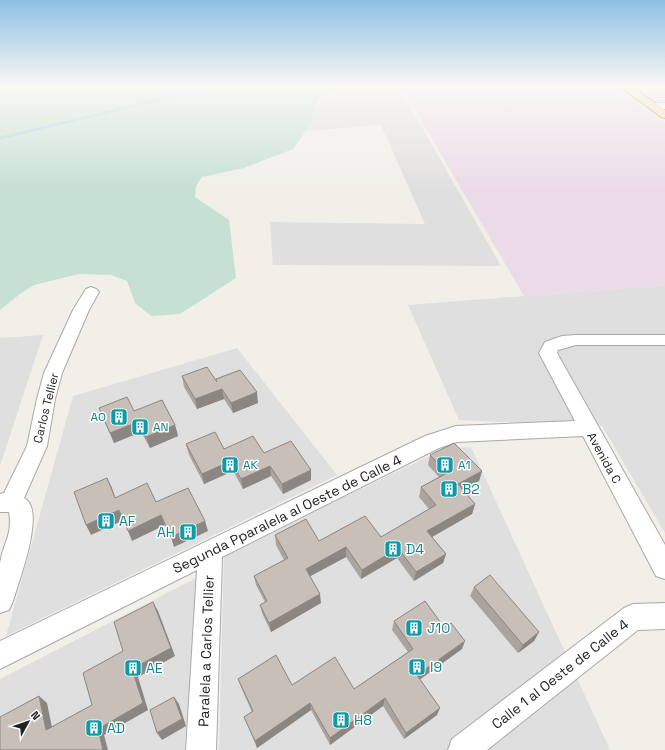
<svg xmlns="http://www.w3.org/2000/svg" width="665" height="750" viewBox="0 0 665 750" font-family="'Space Grotesk',sans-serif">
<rect width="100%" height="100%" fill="#f2efe9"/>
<g fill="#e0dfdf">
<path d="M634 86H665V107Z"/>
<path d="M403 94 501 266 273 265 270 222 425 224 381 125 307 131 324 95Z"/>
<path d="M665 285V533L602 426 459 420 408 305Z"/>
<path d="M43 335 0 466V338Z"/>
<path d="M237 348 337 475 6 636 73 396Z"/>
<path d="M471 447 610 750H219L224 555 446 448Z"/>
<path d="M198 577 185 750H0V679Z"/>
</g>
<path fill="#ebdbe8" d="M401 86H614L665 122V285L524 296Z"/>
<path fill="#c6e0d4" d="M0 86H335L318 100 311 124 293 149 244 168 202 177 196 186 195 197 229 220 236 278 180 314 151 316 135 303 127 281 111 275 79 274 34 285 20 294 0 310Z"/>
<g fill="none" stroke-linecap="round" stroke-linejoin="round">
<path stroke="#aad3df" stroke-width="2.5" d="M0 138 216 86"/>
<defs>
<g id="minor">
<path d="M652 103H665V109L649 108 647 106Z"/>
<path d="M91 287 96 289 99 292 89 310 62 373 55 399 47 446 24 498C47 509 18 583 13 601L9 610 0 613C0 597 0 579 0 563 3 543 13 535 9 512H0V494L4 493 27 446 37 399 44 373 73 310 86 289Z"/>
<path d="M576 335H665V345H576L558 350 557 353 665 545V579L656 576 583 436 457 442 439 448 222 557 216 750H186L197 570 0 669V641L425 436 456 426 575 421 539 353 545 342 562 336Z"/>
<path d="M665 603V629L638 630 487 750H448L452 739 624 608 633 604Z"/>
</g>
<path id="major" d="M619 86H631L665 110V118L661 117Z"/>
</defs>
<use href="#minor" stroke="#a9a9a9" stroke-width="2"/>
<use href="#major" stroke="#a06b00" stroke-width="2"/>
<use href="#minor" fill="#fff" fill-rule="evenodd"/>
<use href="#major" fill="#fcd6a4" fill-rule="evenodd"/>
</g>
<g fill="#aba49e">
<path d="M182 376 216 379 258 403 233 413 224 399 197 409 184 387Z"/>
<path d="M99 408 134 411 175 425 178 436 150 448 141 432 114 443Z"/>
<path d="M186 444 264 453 311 470V480L283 494 271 476 243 489 233 471 204 484 189 455Z"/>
<path d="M430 455 482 471 479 481 463 490 475 504 472 514 432 537 446 554 443 563 414 581 397 558 361 579 346 557 310 576 321 603 271 632 262 613 260 605 265 602 256 585 254 576 284 560 276 545 275 535 319 541 381 537 429 509 419 497 421 487 439 477 428 465Z"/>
<path d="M474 587 539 632 534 641 518 653 470 596Z"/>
<path d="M394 621 444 627 462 649 420 679 437 715 404 739 383 706 330 745 311 710 257 748 244 717 252 712 241 687 238 679 292 685 354 689 408 652 392 630Z"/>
</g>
<g fill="#8b8681">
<path d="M222 389 224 399 197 409 195 399Z"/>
<path d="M257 392 258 403 233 413 231 403Z"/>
<path d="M138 422 141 432 114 443 110 433Z"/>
<path d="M175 425 178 436 150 448 146 437Z"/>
<path d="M231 461 233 471 204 484 202 474Z"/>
<path d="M270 466 271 476 243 489 241 479Z"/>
<path d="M311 470V480L283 494 282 484Z"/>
<path d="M482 471 479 481 455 494 458 484Z"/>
<path d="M107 478 112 488 119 508Z"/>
<path d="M475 504 472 514 425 541 427 531Z"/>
<path d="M119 510 124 520 91 535 86 525Z"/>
<path d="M161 515 165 525 132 541 128 531Z"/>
<path d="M205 521 208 531 174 547 171 537Z"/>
<path d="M346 547V557L307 578 306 569Z"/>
<path d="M398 548 397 558 361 579 362 570Z"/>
<path d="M446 554 443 563 414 581 416 572Z"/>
<path d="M320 594 321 603 271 632 269 623Z"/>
<path d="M153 602 158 611 175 656 138 677 148 710 104 735 108 750H103L98 729Z"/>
<path d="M539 632 534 641 518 653 523 645Z"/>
<path d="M465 641 462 649 415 683 417 675Z"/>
<path d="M39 696 47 703 54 737 46 730Z"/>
<path d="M174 697 179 704 186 726 162 740 157 733Z"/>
<path d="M385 698 383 706 330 745V738Z"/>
<path d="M310 703 311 710 257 748 255 741Z"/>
<path d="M440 708 437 715 404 739 406 733Z"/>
</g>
<g fill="#c7bfb8" stroke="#8b8681">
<path d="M207 367 217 382 216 379 240 370 257 392 231 403 222 389 195 399 182 376Z"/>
<path d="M127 397 134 411 162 400 175 425 146 437 138 422 110 433 99 408Z"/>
<path d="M215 432 224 449 253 436 264 453 291 441 311 470 282 484 270 466 241 479 231 461 202 474 186 444Z"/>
<path d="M454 443 482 471 458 484 475 504 427 531 446 554 416 572 398 548 362 570 346 547 306 569 320 594 269 623 260 605 267 601 254 576 288 558 275 535 306 519 319 541 365 516 381 537 436 505 421 487 447 473 430 455Z"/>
<path d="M107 478 115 498 147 483 156 502 188 488 205 521 171 537 161 515 128 531 119 510 86 525 74 492Z"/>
<path d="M490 575 539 632 523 645 474 587Z"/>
<path d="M425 601 444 627 451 623 465 641 417 675 440 708 406 733 385 698 330 738 310 703 255 741 244 717 253 711 238 679 276 655 292 685 335 657 354 689 413 649 394 621Z"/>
<path d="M153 602 171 648 132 669 143 703 98 729 103 750H0V717L39 696 46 730 92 705 83 673 123 651 114 622Z"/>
<path d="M174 697 182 719 157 733 150 710Z"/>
</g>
<linearGradient id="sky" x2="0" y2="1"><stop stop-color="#8fc0e4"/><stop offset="0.45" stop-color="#f9f8f5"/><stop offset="1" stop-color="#f9f8f5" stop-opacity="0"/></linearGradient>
<rect width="665" height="191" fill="url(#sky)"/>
<defs>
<symbol id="building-square" viewBox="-11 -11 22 22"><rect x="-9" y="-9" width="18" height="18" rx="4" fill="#0f9aa8" stroke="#fff"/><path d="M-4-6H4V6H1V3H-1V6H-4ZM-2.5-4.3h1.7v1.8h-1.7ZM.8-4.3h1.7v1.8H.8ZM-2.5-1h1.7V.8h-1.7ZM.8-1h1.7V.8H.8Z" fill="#fff"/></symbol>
</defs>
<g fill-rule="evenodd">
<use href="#building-square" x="109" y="407" width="20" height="20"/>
<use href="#building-square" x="130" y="417" width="20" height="20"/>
<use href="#building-square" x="220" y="455" width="20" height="20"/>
<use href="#building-square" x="435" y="455" width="20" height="20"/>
<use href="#building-square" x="439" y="479" width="20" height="20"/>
<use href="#building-square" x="96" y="511" width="20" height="20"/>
<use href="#building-square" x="178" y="522" width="20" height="20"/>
<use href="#building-square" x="383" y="539" width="20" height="20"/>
<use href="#building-square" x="404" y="618" width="20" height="20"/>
<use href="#building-square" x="407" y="657" width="20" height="20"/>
<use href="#building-square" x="123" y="658" width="20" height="20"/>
<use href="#building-square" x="331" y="710" width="20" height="20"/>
<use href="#building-square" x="84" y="718" width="20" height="20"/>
</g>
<g text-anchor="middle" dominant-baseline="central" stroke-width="3" stroke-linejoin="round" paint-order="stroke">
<g font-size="12" fill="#222" stroke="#fff">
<text transform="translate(46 408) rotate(-76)">Carlos Tellier</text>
<text transform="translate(604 458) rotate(61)">Avenida C</text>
</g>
<g font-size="12" fill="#0d838f" stroke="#fff" text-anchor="start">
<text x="106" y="417" text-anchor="end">AO</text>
<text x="153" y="427">AN</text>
<text x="243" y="465">AK</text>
<text x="458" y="465">A1</text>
</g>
<g font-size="14" fill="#0d838f" stroke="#fff" text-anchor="start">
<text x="462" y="489">B2</text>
<text x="119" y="521">AF</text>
<text x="175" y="532" text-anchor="end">AH</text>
<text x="406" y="549">D4</text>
<text x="427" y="628">J10</text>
<text x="430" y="667">I9</text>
<text x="146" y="668">AE</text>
<text x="354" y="720">H8</text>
<text x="107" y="728">AD</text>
</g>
<g font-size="14" fill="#222" stroke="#fff">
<text transform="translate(287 514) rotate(-26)">Segunda Pparalela al Oeste de Calle 4</text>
<text transform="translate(206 651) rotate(-88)">Paralela a Carlos Tellier</text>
<text transform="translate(560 674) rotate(-38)">Calle 1 al Oeste de Calle 4</text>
</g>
</g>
<g transform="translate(28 722) rotate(50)" stroke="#ffffff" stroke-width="3" paint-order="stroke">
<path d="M0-3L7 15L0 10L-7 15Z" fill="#222222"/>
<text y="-6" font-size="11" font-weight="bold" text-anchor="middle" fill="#222222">N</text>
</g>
</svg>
